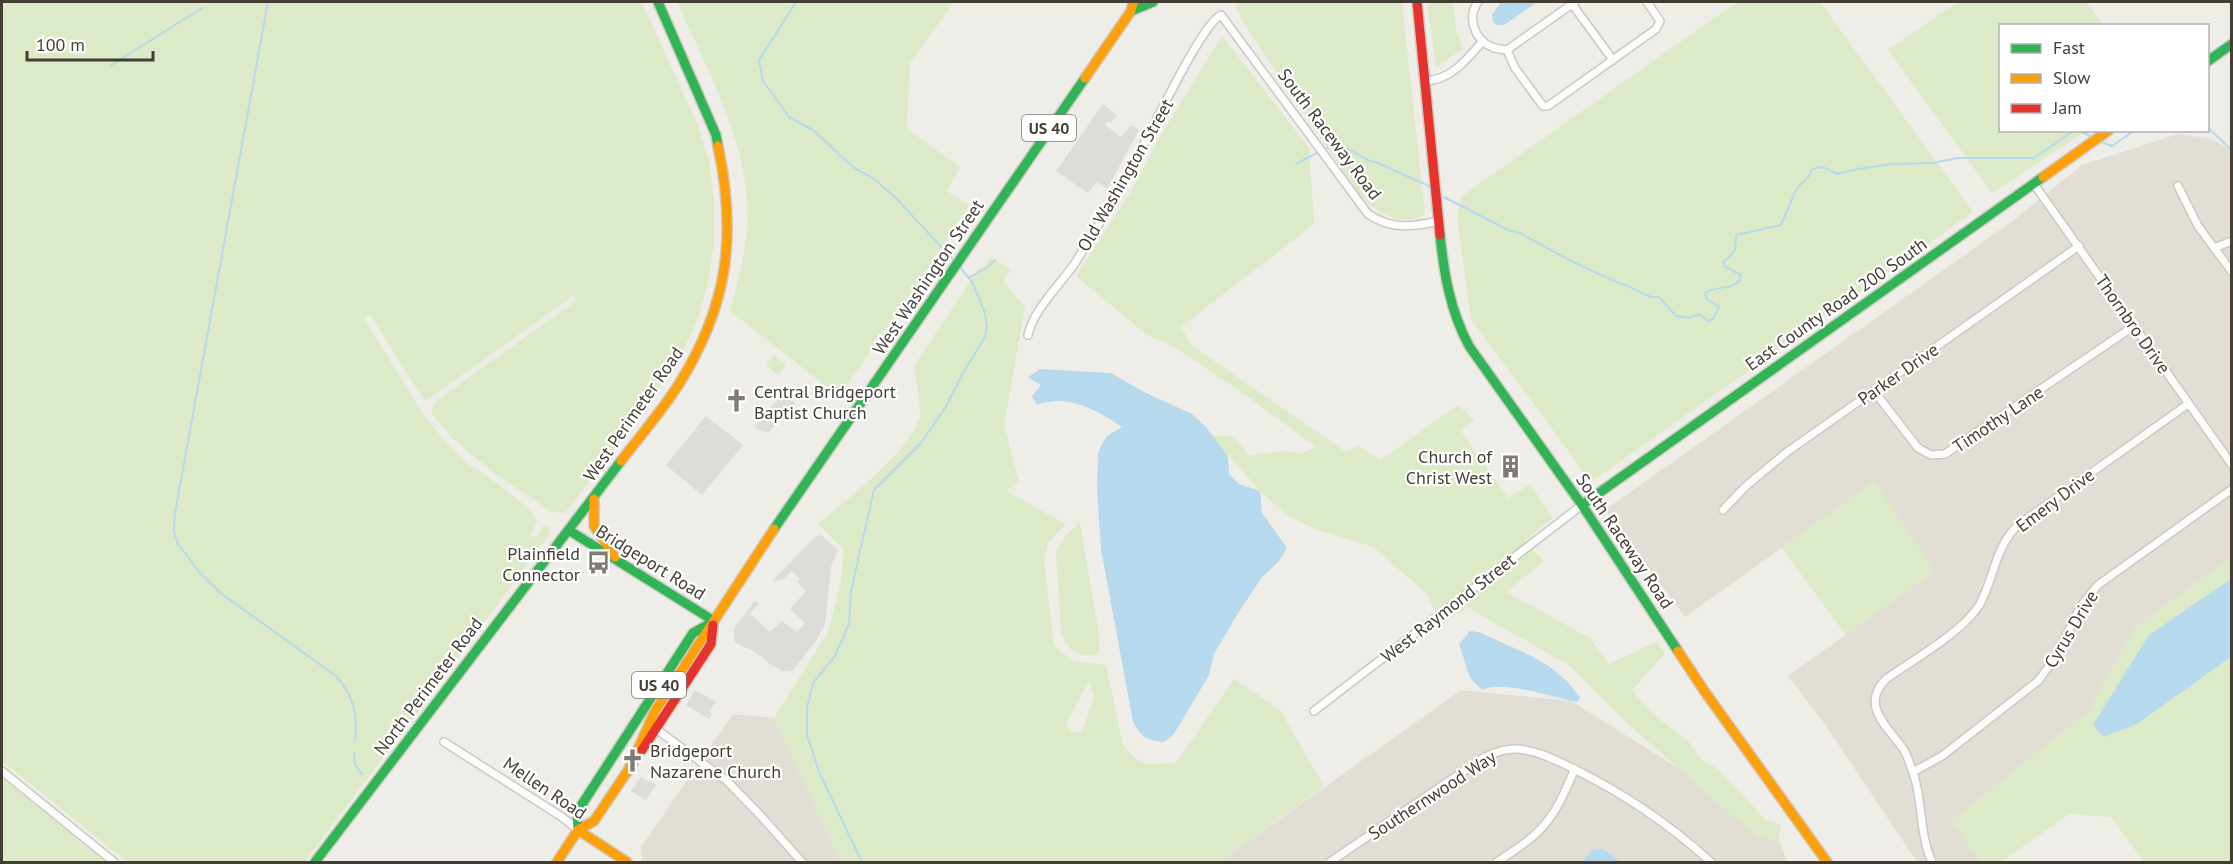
<svg xmlns="http://www.w3.org/2000/svg" width="2233" height="864" viewBox="0 0 2233 864" font-family="'PT Sans',sans-serif">
<rect width="100%" height="100%" fill="#eeede8"/>
<g fill="#e3ded5">
<path d="M2178 134 2208 138 2231 149V558L2135 627 2087 713 1951 821 1982 862H1917L1824 723 1788 676 1935 571 1874 482 1685 617 1605 510 2014 220 2082 165Z"/>
<path d="M1461 690 1571 701 1678 768 1758 837 1779 840 1787 862H1219Z"/>
<path d="M733 714 774 718 841 862H642L641 847Z"/>
</g>
<g fill="#dceac7" fill-rule="evenodd">
<path d="M2 2H642L699 128 709 161 714 200V245L708 282 699 315 684 349 648 405 565 513 552 512 494 473 452 438 431 413 434 404 439 399 568 307 576 299 573 296 427 400 423 399 370 314 364 318 423 414 444 440 467 464C476 466 528 506 533 514 535 517 535 520 536 523L529 537 538 536 542 527 546 525 549 527 550 533 422 707 304 862H127L2 761Z"/>
<path d="M677 2H954L910 63 907 129 960 167 947 191 969 205 912 292 839 396 730 311C737 285 744 258 747 231 753 149 709 74 677 2Z"/>
<path d="M1235 2H1402L1425 214C1402 229 1377 212 1360 196L1241 19Z"/>
<path d="M1427 2H1453L1456 30 1463 49 1436 67Z"/>
<path d="M1737 2H1820L1973 212 1591 482 1471 319 1457 217 1462 196Z"/>
<path d="M1958 2H2086L2103 25 2000 26V130L2086 131 1992 193 1888 50Z"/>
<path d="M1222 36 1309 148 1314 224 1181 327 1191 345 1346 452 1358 446 1381 460 1458 405 1474 420 1461 431 1508 498 1530 484 1553 518 1524 541 1544 561 1506 592 1590 638 1609 664 1656 642 1665 653 1632 690 1654 715 1688 741 1702 760 1719 770 1766 820 1781 824 1779 840 1758 837 1638 733 1567 664 1467 607 1441 625 1427 594 1373 547 1318 530 1288 516 1260 491 1211 435 1234 437 1249 455 1286 451 1301 454 1316 447 1250 398 1175 347 1147 335 1076 276 1130 193 1162 133Z"/>
<path d="M991 257 1011 270 1003 281 1025 307 1004 425 1019 481 1006 491 1066 524 1048 543 1044 560 1054 646 1072 661 1106 665 1123 745 1136 759 1145 764 1176 763 1234 679 1280 710 1324 786 1219 862H841L774 718 828 632 840 587 844 550 818 524C842 504 920 444 920 412 920 397 916 381 914 366L979 268 984 267ZM1089 680 1094 697 1082 732 1073 733 1066 725Z"/>
<path d="M774 355 786 365 778 375 766 365Z"/>
<path d="M1874 482 1935 571 1846 635 1781 547Z"/>
<path d="M1080 523 1100 641 1098 654C1081 660 1063 647 1061 630L1056 553 1065 536Z"/>
<path d="M2231 558V579L2149 635 2218 666 2231 657V862H2144L2111 817 2069 814 2001 862H1982L1951 821 2087 713 2135 627Z"/>
<path d="M2 778 106 862H2Z"/>
</g>
<g fill="#dedcd8">
<path d="M1103 104 1117 115 1111 123 1108 121 1105 125 1121 137 1131 125 1139 130 1107 189 1097 182 1088 193 1056 171Z"/>
<path d="M782 394 795 403 768 433 754 428Z"/>
<path d="M706 416 743 445 702 495 666 465Z"/>
<path d="M820 534 838 550 831 567 825 624 816 641 792 671H783L770 664 755 652 734 642V629L755 600 759 604 750 614 770 632 782 621 797 632 805 623 790 609 806 591 797 582 800 579 792 571 782 580 772 581 814 538Z"/>
<path d="M695 690 716 702 709 712 712 714 709 719 686 705Z"/>
<path d="M641 777 656 785 646 800 631 791Z"/>
</g>
<g fill="#b7d9ee">
<path d="M1501 2H1537L1504 25H1497L1493 22 1492 15Z"/>
<path d="M1040 369 1111 373 1144 392 1192 414 1206 427 1228 456 1229 474 1239 484 1260 491 1262 513 1287 548 1279 561 1262 577 1235 618 1214 654 1209 675 1174 734 1164 742C1145 739 1143 739 1133 722L1101 549 1097 488 1098 455 1101 446 1107 436 1122 427C1097 410 1067 393 1037 405L1032 396 1041 385 1028 377Z"/>
<path d="M2231 579V657L2137 724 2104 737 2093 725 2149 635Z"/>
<path d="M1470 631 1479 632C1516 650 1557 661 1580 698L1577 702 1571 701C1549 696 1502 680 1482 690L1470 678 1459 644Z"/>
<path d="M1603 849 1621 862H1582L1593 850Z"/>
</g>
<g fill="none" stroke-linecap="round" stroke-linejoin="round">
<g stroke="#b7d9ee" stroke-width="2">
<path d="M268 2 175 513 174 532 178 544 200 573 222 594 336 676C354 696 358 716 355 741"/>
<path d="M796 2 759 60 763 81 789 117 813 130 854 168 873 178 896 198 955 262"/>
<path d="M110 66 202 8"/>
<path d="M2208 128 2232 150"/>
<path d="M2078 130 2094 138"/>
<path d="M2099 141 2112 146 2135 130"/>
<path d="M1324 149C1350 139 1356 160 1378 163L1431 187"/>
<path d="M1296 164 1319 152"/>
<path d="M1444 197 1508 230 1520 233C1555 253 1592 273 1630 287 1640 291 1648 299 1659 297L1676 316 1690 318 1700 314 1708 321 1713 319 1719 307 1707 299 1705 293C1716 285 1731 291 1740 280L1741 275 1724 266V261C1736 253 1736 248 1736 235L1781 225 1797 188 1810 175 1811 170C1822 164 1827 169 1837 174L1858 169 1892 164 1932 163 1958 158H2034L2075 130"/>
<path d="M970 277 988 267 995 260"/>
<path d="M354 753 355 765 362 774"/>
<path d="M862 862 819 772 807 735V708L813 683 835 656 849 624 851 591 874 490 920 444 945 408 963 373 985 337 987 326 984 310 972 282 959 266"/>
</g>
<defs>
<g id="street">
<path d="M1478 2C1467 17 1474 40 1492 47 1496 49 1502 49 1507 50L1575 2"/>
<path d="M1572 4 1613 60"/>
<path d="M1507 50 1515 68 1543 106H1548L1656 29 1660 21 1647 2"/>
<path d="M1427 81C1452 79 1467 59 1483 41"/>
<path d="M2034 184 2232 465"/>
<path d="M2178 186 2198 226 2232 272"/>
<path d="M2214 248 2232 241"/>
<path d="M1028 335C1033 310 1060 285 1075 263 1101 223 1123 182 1146 140 1158 118 1203 23 1221 15L1368 214C1392 230 1412 227 1439 221"/>
<path d="M1874 391 1918 448 1931 455 1945 454 2134 326"/>
<path d="M1723 510 1746 486 1787 452 2079 246"/>
<path d="M1314 711 1582 505"/>
<path d="M656 729 727 781 761 816 802 862"/>
<path d="M444 742 562 817 578 830"/>
<path d="M2 771 114 862"/>
<path d="M1913 772 1942 756 2038 681 2055 658 2081 606 2098 585 2232 489"/>
<path d="M1330 862 1483 758C1495 753 1505 748 1518 749 1538 751 1556 760 1574 769 1625 794 1670 825 1711 862"/>
<path d="M1497 862C1513 851 1532 840 1545 824 1559 808 1566 788 1575 769"/>
<path d="M1932 862C1919 834 1923 801 1913 772 1910 765 1908 757 1904 750 1895 737 1880 723 1876 708 1873 696 1878 687 1886 679 1913 660 1964 631 1980 604 1994 578 1995 547 2018 525L2188 404"/>
</g>
<g id="fast">
<path d="M658 2 716 135 718 146"/>
<path d="M1131 11 1153 2"/>
<path d="M2208 61 2232 44"/>
<path d="M1440 235C1444 274 1450 310 1469 346L1582 505 1678 651"/>
<path d="M1582 505 2043 177"/>
<path d="M774 529 1085 78"/>
<path d="M570 531 714 621"/>
<path d="M578 830 577 812 693 633 711 623"/>
<path d="M315 862 621 461"/>
</g>
<g id="slow">
<path d="M1085 78 1131 11 1133 2"/>
<path d="M2043 177 2109 130"/>
<path d="M621 461C640 436 662 411 679 384 728 306 737 236 718 146"/>
<path d="M594 499V526L615 557"/>
<path d="M1678 651 1705 692 1827 862"/>
<path d="M629 769 655 711 774 529"/>
<path d="M578 830 627 862"/>
<path d="M557 862 578 830 594 821 633 763"/>
</g>
<g id="jam">
<path d="M1417 2 1440 235"/>
<path d="M642 750 711 644 713 625"/>
</g>
</defs>
<use href="#street" stroke="#cbc9c4" stroke-width="10"/>
<use href="#fast" stroke="#cecabf" stroke-width="12"/>
<use href="#slow" stroke="#cecabf" stroke-width="12"/>
<use href="#jam" stroke="#cecabf" stroke-width="12"/>
<use href="#street" stroke="#fcfcfc" stroke-width="7"/>
<use href="#fast" stroke="#30b455" stroke-width="9"/>
<use href="#slow" stroke="#ff9f0a" stroke-width="9"/>
<use href="#jam" stroke="#e5322d" stroke-width="9"/>
</g>
<defs>
<symbol id="church-bare" viewBox="-9 -9 18 18"><path d="M-1.2-6h2.4v3.5h3.3v2.4h-3.3V6h-2.4V-.1h-3.3v-2.4h3.3Z" fill="#807b73" stroke="#fff" stroke-width="2.5" paint-order="stroke"/></symbol>
<symbol id="building-bare" viewBox="-9 -9 18 18"><path d="M-4-6H4V6H1V3H-1V6H-4ZM-2.5-4.3h1.7v1.8h-1.7ZM.8-4.3h1.7v1.8H.8ZM-2.5-1h1.7V.8h-1.7ZM.8-1h1.7V.8H.8Z" fill="#807b73" stroke="#fff" stroke-width="2.5" paint-order="stroke"/></symbol>
<symbol id="bus-bare" viewBox="-9 -9 18 18"><path d="M-5-6H5V4H4V6H2V4H-2V6H-4V4H-5ZM-3.5-4V0h7V-4ZM-3.5 1.2v1.5H-2V1.2ZM2 1.2v1.5H3.5V1.2Z" fill="#807b73" stroke="#fff" stroke-width="2.5" paint-order="stroke"/></symbol>
</defs>
<g fill-rule="evenodd">
<use href="#church-bare" x="720" y="384" width="33" height="33"/>
<use href="#building-bare" x="1494" y="450" width="33" height="33"/>
<use href="#bus-bare" x="582" y="546" width="33" height="33"/>
<use href="#church-bare" x="616" y="744" width="33" height="33"/>
</g>
<g text-anchor="middle" dominant-baseline="central" stroke-width="4.5" stroke-linejoin="round" paint-order="stroke">
<g fill="#fff" stroke="#7c7771" stroke-width="1.5">
<rect x="1022" y="115" width="54" height="26" rx="4.5"/>
<rect x="632" y="672" width="54" height="26" rx="4.5"/>
</g>
<g font-size="16" font-weight="bold" fill="#443d34">
<text x="1049" y="128">US 40</text>
<text x="659" y="685">US 40</text>
</g>
<g font-size="18" fill="#443d34" stroke="#fff">
<text transform="translate(1330 134) rotate(53)">South Raceway Road</text>
<text transform="translate(1125 175) rotate(-60)">Old Washington Street</text>
<text transform="translate(928 277) rotate(-56)">West Washington Street</text>
<text transform="translate(1836 304) rotate(-35)">East County Road 200 South</text>
<text transform="translate(2133 324) rotate(55)">Thornbro Drive</text>
<text transform="translate(1898 374) rotate(-35)">Parker Drive</text>
<text transform="translate(633 414) rotate(-55)">West Perimeter Road</text>
<text transform="translate(1998 419) rotate(-34)">Timothy Lane</text>
<text transform="translate(2055 500) rotate(-37)">Emery Drive</text>
<text transform="translate(1625 541) rotate(56)">South Raceway Road</text>
<text transform="translate(651 562) rotate(32)">Bridgeport Road</text>
<text transform="translate(1448 608) rotate(-38)">West Raymond Street</text>
<text transform="translate(2071 629) rotate(-59)">Cyrus Drive</text>
<text transform="translate(428 686) rotate(-53)">North Perimeter Road</text>
<text transform="translate(545 788) rotate(34)">Mellen Road</text>
<text transform="translate(1432 795) rotate(-33)">Southernwood Way</text>
</g>
<g font-size="18" fill="#443d34" stroke="#fff" text-anchor="start">
<text x="754" y="391">Central Bridgeport<tspan x="754" dy="21">Baptist Church</tspan></text>
<text x="1492" y="456" text-anchor="end">Church of<tspan x="1492" dy="21">Christ West</tspan></text>
<text x="580" y="553" text-anchor="end">Plainfield<tspan x="580" dy="21">Connector</tspan></text>
<text x="650" y="750">Bridgeport<tspan x="650" dy="21">Nazarene Church</tspan></text>
</g>
</g>
<rect width="2233" height="864" fill="none" stroke="#443d34" stroke-width="6"/>
<rect x="1999" y="24" width="210" height="108" fill="#ffffff" stroke="#b4b1ae" stroke-width="1.5"/>
<rect x="2011" y="44" width="30" height="9" fill="#30b455" stroke="#b4b1ae" stroke-width="1.5"/>
<text x="2053" y="54" font-size="18" fill="#443d34">Fast</text>
<rect x="2011" y="74" width="30" height="9" fill="#ff9f0a" stroke="#b4b1ae" stroke-width="1.5"/>
<text x="2053" y="84" font-size="18" fill="#443d34">Slow</text>
<rect x="2011" y="104" width="30" height="9" fill="#e5322d" stroke="#b4b1ae" stroke-width="1.5"/>
<text x="2053" y="114" font-size="18" fill="#443d34">Jam</text>
<path d="M27 51v9h126v-9" fill="none" stroke="#443d34" stroke-width="3"/>
<text x="36" y="51" font-size="18" fill="#443d34" stroke="#ffffff" stroke-width="4.5" paint-order="stroke">100 m</text>
</svg>
